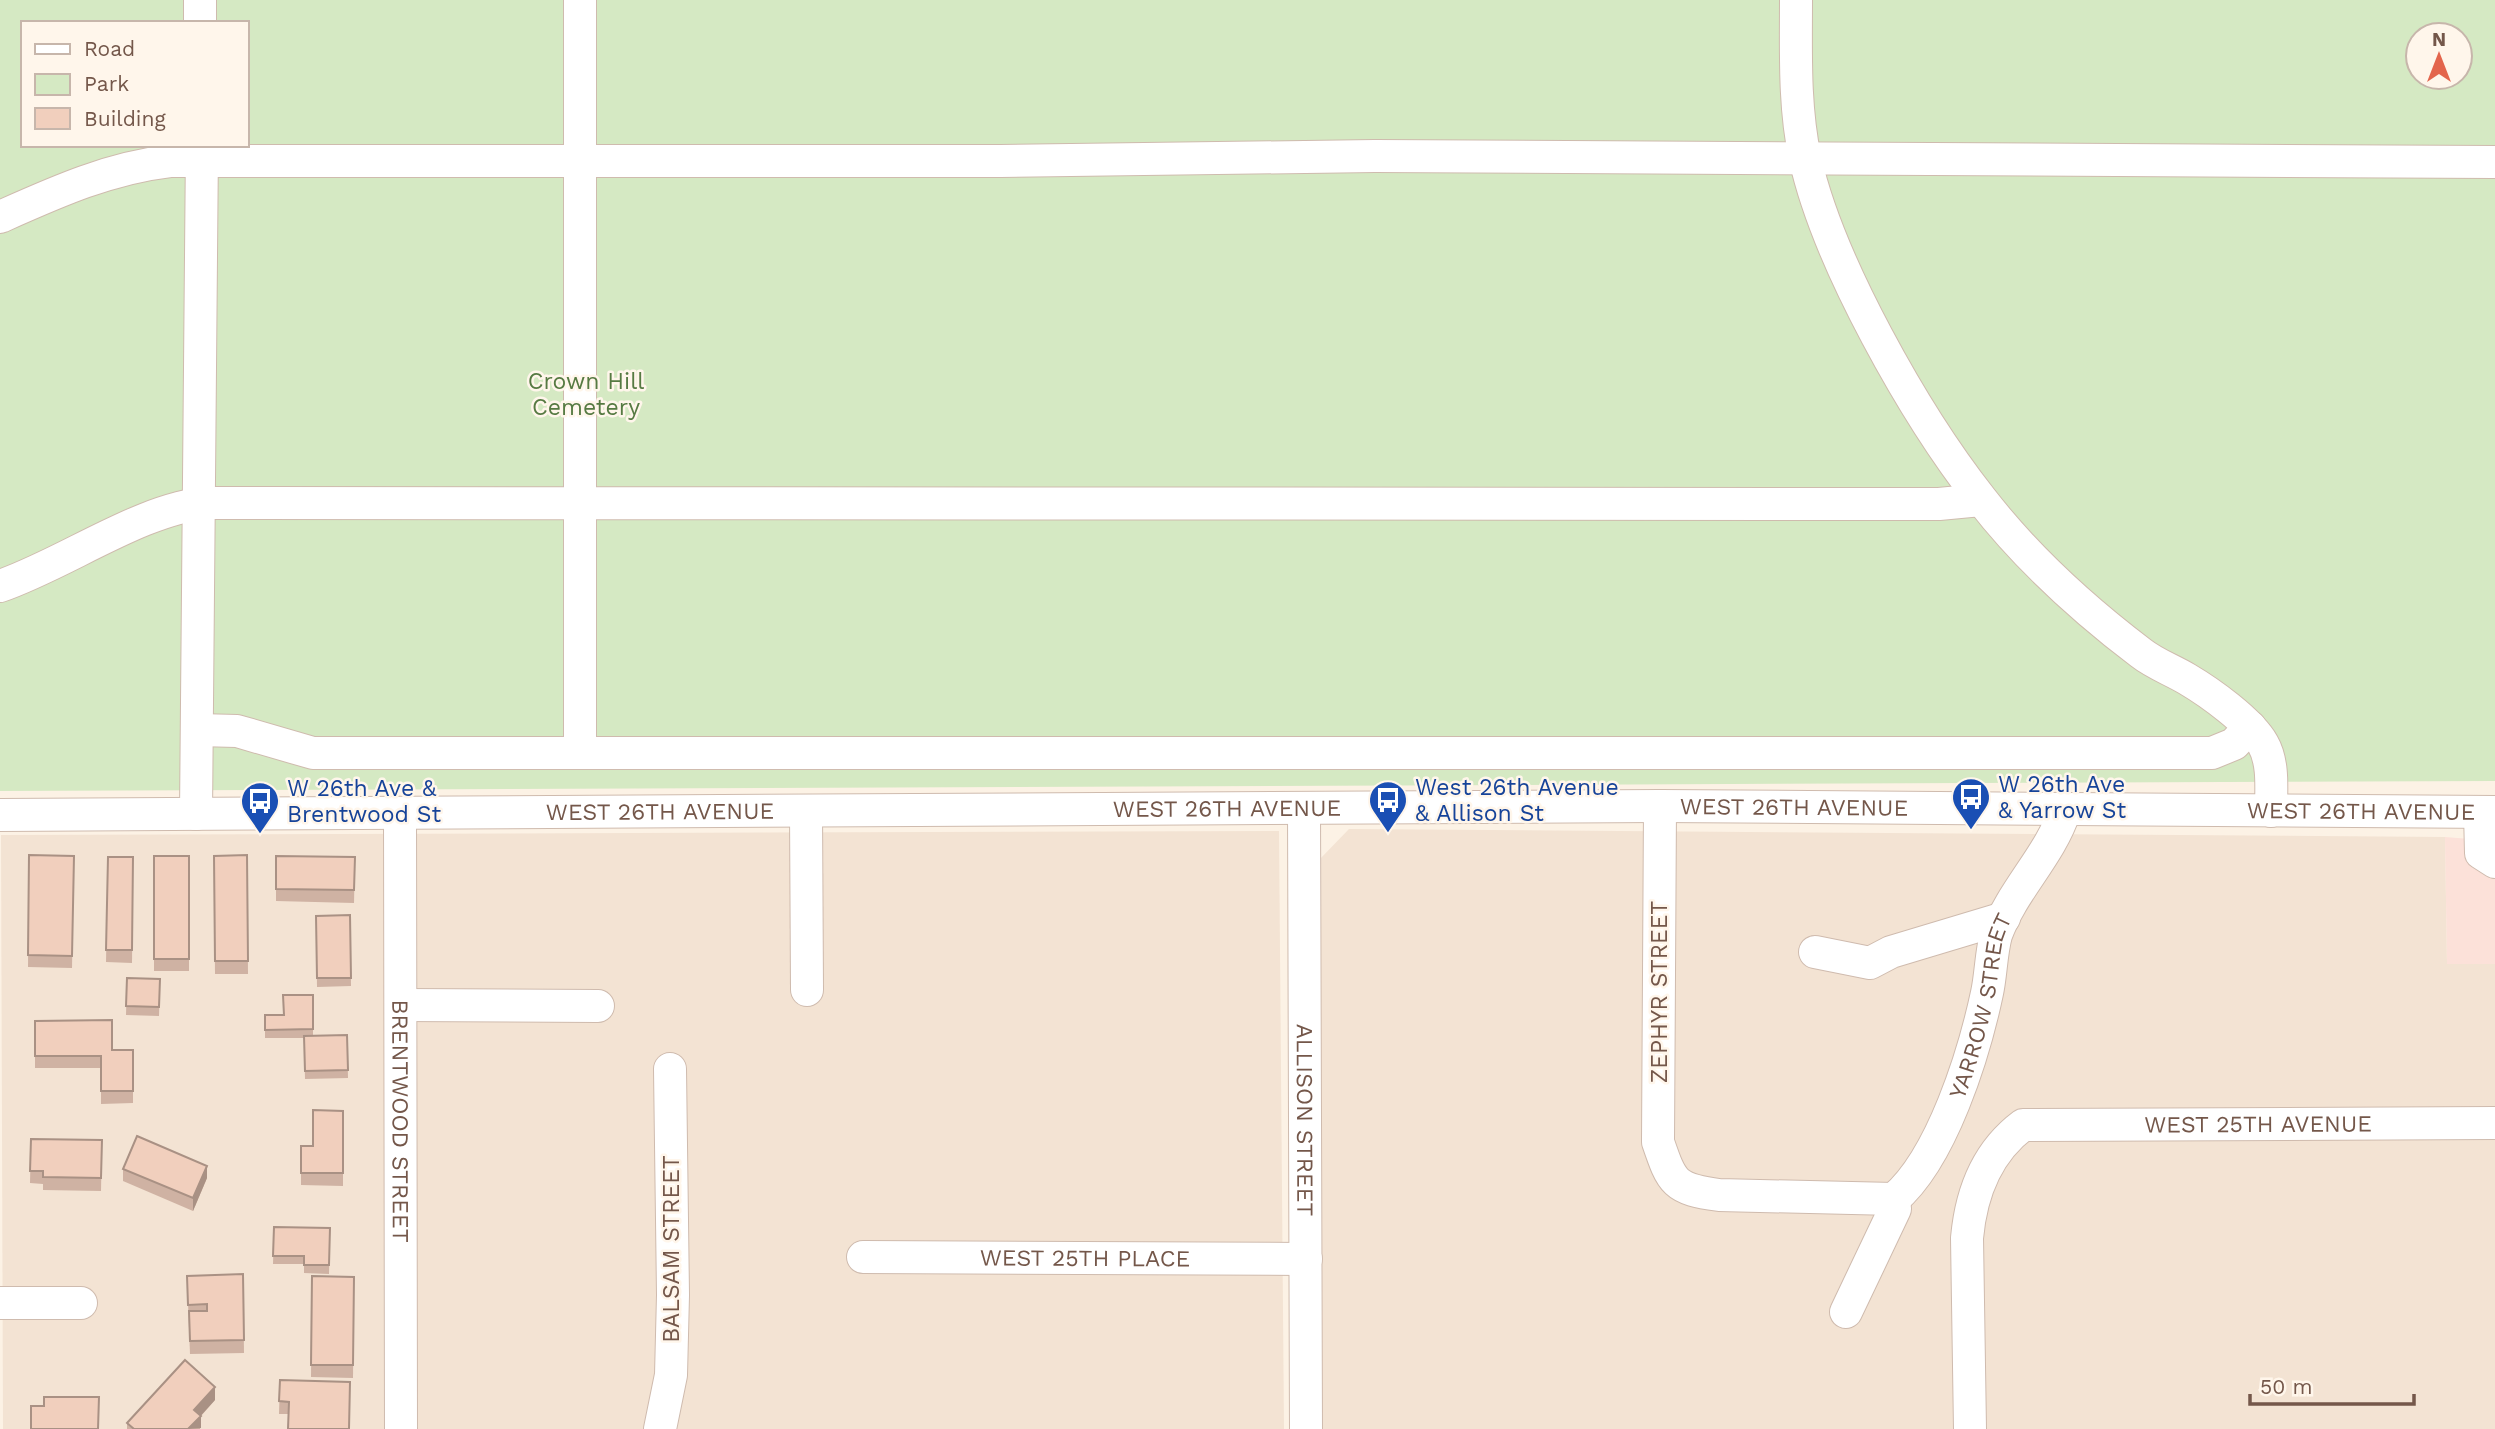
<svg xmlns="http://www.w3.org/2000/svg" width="2495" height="1429" viewBox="0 0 2495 1429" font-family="'Work Sans',sans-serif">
<rect width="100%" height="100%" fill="#fcf2e5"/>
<g fill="#f3e3d3">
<path d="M1349 829 2445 837 2447 964H2495V1429H1322L1319 860Z"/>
<path d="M1279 831 1284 1429H3L1 835Z"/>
</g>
<path fill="#fce1d9" d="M2445 837 2495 841V964H2447Z"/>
<path fill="#d5e9c3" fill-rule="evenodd" d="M0 0H2495V781L0 791ZM23 23H247V145H23ZM2418 35H2460V77H2418Z"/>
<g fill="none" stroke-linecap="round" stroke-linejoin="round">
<defs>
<g id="minor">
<path d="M200 0V23"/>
<path d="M580 0V753"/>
<path d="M1796 0C1796 53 1794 106 1805 158 1828 262 1915 415 1981 499 2026 557 2083 609 2141 653 2155 664 2172 670 2187 679 2209 692 2250 721 2263 744 2274 763 2271 790 2271 811"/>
<path d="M0 217C56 192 109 168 170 161H1000L1375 156 2495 162"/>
<path d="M0 586C65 564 143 507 209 503L1939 504 1981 500"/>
<path d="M198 730 237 731 313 753H2212L2234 744 2250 727"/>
<path d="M1660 806 1658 1142C1672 1183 1674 1189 1719 1195L1894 1199"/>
<path id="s1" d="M1304 808 1306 1429"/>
<path d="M806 811 807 990"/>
<path d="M2480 812 2481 853 2495 862"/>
<path id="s2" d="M400 813 401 1429"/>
<path d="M196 814 202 145"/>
<path id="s3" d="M0 815 1660 806 2495 812"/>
<path d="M1815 952 1870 963 1891 952 2004 918"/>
<path d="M401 1005 598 1006"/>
<path id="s4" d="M1894 1199C1942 1158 1974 1054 1987 993 1991 975 1991 953 1996 935 2012 890 2050 856 2065 810"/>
<path id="s5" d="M863 1257 1306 1259"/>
<path d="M0 1303H81"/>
<path d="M1846 1312 1895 1209 1894 1199"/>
<path d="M660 1429 671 1375 673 1295 670 1069"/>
<path id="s6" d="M1970 1429 1967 1238C1971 1194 1987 1152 2023 1125L2495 1123"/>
</g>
</defs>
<use href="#minor" stroke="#cfbbae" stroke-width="34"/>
<use href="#minor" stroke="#fff" stroke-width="32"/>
</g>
<g fill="#cfb2a3">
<path d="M29 855 74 856 72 968 28 967Z"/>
<path d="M247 855 248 974H215L214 856Z"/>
<rect x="154" y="856" width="35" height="115"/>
<path d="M276 856 355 857 354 903 276 901Z"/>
<path d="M108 857H133L132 963 106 962Z"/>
<path d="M350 915 351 986 317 987 316 916Z"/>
<path d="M127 978 160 979 159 1016 126 1015Z"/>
<path d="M313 995V1036L347 1035 348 1078 305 1079 304 1038H265V1015H284Z"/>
<path d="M35 1021 112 1050H133V1103L101 1104V1068H35Z"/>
<path d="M343 1111V1186L301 1185V1146H313Z"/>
<path d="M31 1139 102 1140 101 1191 43 1190V1184L30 1183Z"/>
<path d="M123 1169 207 1178 193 1211 123 1181Z"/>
<path d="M274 1227 330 1228 329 1274 304 1273V1264H273Z"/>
<path d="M243 1274 244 1353 190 1354 187 1276Z"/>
<path d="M312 1276 354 1277 353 1378 311 1377Z"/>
<path d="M280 1380 350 1382 289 1414H279Z"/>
<path d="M215 1400 201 1416 200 1429H127V1423Z"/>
</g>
<g fill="#a99184">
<path d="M207 1166V1178L193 1211V1198Z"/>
<path d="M215 1387V1400L196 1421 201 1416V1428L188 1429 194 1410Z"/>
</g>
<g fill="#f1cfbd" stroke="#a99184" stroke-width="2">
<path d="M29 855 74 856 72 956 28 955Z"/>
<path d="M247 855 248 961H215L214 856Z"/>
<rect x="154" y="856" width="35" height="103"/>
<path d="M276 856 355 857 354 890 276 889Z"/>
<path d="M108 857H133L132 950H106Z"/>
<path d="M350 915 351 978H317L316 916Z"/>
<path d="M127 978 160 979 159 1007 126 1006Z"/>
<path d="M283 995H313V1029L265 1030V1015H284Z"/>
<path d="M112 1020V1050H133V1091H101V1056H35V1021Z"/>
<path d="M347 1035 348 1070 305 1071 304 1036Z"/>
<path d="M313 1110 343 1111V1173H301V1146H313Z"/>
<path d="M137 1136 207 1166 193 1198 123 1169Z"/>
<path d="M31 1139 102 1140 101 1178 43 1177V1171H30Z"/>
<path d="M274 1227 330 1228 329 1265H304V1256H273Z"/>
<path d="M243 1274 244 1340 190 1341 189 1311H207V1304L188 1305 187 1276Z"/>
<path d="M312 1276 354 1277 353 1365H311Z"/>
<path d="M185 1360 215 1387 194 1410 201 1416 188 1429H134L127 1423Z"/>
<path d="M280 1380 350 1382 349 1429H288L289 1402 279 1401Z"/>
<path d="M44 1397H99L98 1429H31V1406H44Z"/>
</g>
<defs>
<symbol id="bus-pin" viewBox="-11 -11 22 30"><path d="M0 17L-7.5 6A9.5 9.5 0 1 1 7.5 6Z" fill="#1a4fb4" stroke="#fff6eb"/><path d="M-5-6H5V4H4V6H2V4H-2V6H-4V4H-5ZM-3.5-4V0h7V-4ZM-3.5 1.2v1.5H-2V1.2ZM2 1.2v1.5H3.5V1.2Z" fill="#fff"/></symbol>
</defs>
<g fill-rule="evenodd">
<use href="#bus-pin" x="1949" y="775" width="44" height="60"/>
<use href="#bus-pin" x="1366" y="778" width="44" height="60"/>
<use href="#bus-pin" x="238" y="779" width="44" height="60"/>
</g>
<g text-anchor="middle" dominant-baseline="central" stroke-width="5" stroke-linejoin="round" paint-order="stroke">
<g font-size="23" fill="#567a42" stroke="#fff6eb">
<text x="586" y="381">Crown Hill<tspan x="586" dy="26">Cemetery</tspan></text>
</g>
<g font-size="23" fill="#164399" stroke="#fff6eb" text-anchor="start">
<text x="1998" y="784">W 26th Ave<tspan x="1998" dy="26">&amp; Yarrow St</tspan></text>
<text x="1415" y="787">West 26th Avenue<tspan x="1415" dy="26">&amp; Allison St</tspan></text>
<text x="287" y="788">W 26th Ave &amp;<tspan x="287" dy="26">Brentwood St</tspan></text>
</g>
<g font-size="23" fill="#74574a" stroke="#fff6eb">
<text stroke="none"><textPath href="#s3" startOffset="1794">WEST 26TH AVENUE</textPath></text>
<text stroke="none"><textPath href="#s3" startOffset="1227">WEST 26TH AVENUE</textPath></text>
<text stroke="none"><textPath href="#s3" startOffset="2361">WEST 26TH AVENUE</textPath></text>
<text stroke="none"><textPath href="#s3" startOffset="660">WEST 26TH AVENUE</textPath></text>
<text transform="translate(1659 992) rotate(-90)">ZEPHYR STREET</text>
<text stroke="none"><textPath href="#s4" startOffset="215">YARROW STREET</textPath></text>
<text stroke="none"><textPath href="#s1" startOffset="312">ALLISON STREET</textPath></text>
<text stroke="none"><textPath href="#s2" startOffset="308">BRENTWOOD STREET</textPath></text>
<text stroke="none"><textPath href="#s6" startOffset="556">WEST 25TH AVENUE</textPath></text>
<text transform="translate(671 1249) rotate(-90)">BALSAM STREET</text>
<text stroke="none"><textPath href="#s5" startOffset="222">WEST 25TH PLACE</textPath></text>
</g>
</g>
<rect x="21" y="21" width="228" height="126" fill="#fff6eb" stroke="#c7b6ab" stroke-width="2"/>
<rect x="35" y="44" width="35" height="10" fill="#ffffff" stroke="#c7b6ab" stroke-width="2"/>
<text x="84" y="56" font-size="21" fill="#74574a">Road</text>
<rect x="35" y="74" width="35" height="21" fill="#d5e9c3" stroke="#c7b6ab" stroke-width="2"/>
<text x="84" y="91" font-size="21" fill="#74574a">Park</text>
<rect x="35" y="108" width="35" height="21" fill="#f1cfbd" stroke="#c7b6ab" stroke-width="2"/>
<text x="84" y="126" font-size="21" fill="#74574a">Building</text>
<g transform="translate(2439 56)"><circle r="33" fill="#fff6eb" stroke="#c7b6ab" stroke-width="2"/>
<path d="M0-5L12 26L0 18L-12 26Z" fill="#e3654c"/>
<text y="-10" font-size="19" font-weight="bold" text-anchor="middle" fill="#74574a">N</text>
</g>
<path d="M2250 1394v10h164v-10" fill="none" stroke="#74574a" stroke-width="3.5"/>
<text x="2260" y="1394" font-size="21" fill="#74574a" stroke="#fff6eb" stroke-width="5" paint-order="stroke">50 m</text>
</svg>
